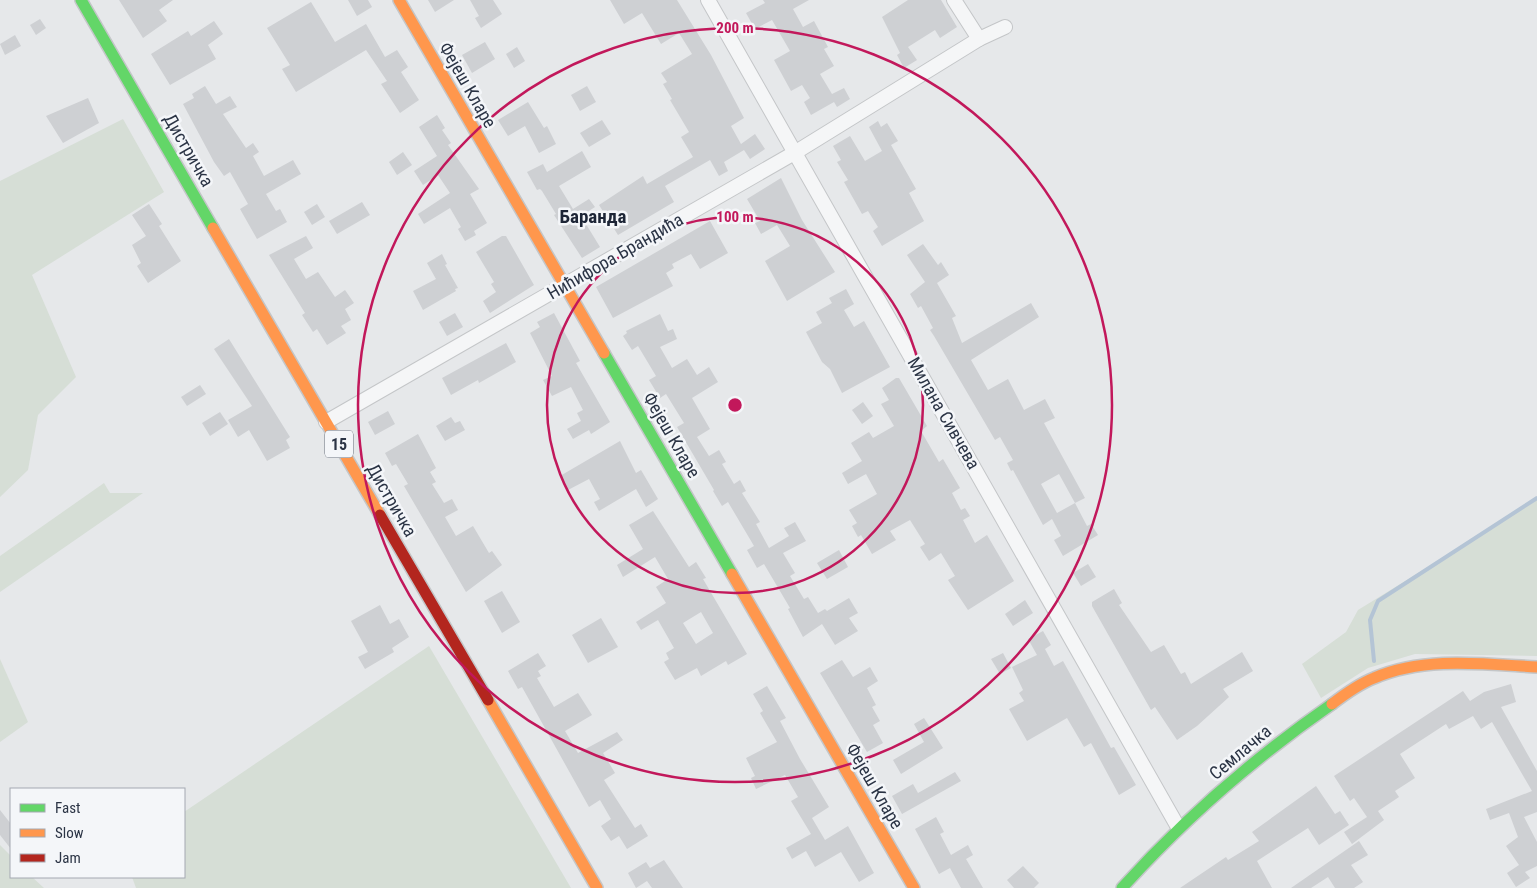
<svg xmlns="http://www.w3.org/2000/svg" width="1537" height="888" viewBox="0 0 1537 888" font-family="'Roboto Condensed',sans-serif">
<rect width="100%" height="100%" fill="#e6e8ea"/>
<g fill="#d6ded6">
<path d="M123 119 164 192 32 275 76 377 38 415 28 470 0 497V181Z"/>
<path d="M104 483 110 493H143L0 592V556Z"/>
<path d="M1537 500V656L1415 654 1368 668 1321 698 1302 664 1346 632 1358 610Z"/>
<path d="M429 646 571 888H136L132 877H184V812Z"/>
<path d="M0 659 28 722 0 742Z"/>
<path d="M0 845 11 856V877H32L44 888H0Z"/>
</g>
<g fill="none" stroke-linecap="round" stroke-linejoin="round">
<path stroke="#b4c4d5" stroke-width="4" d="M1374 661 1370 620 1378 601 1537 498"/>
</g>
<g fill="#ced0d3" fill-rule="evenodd">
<path d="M119 0H173L159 10 167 21 143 38Z"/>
<path d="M348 0H368L372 7 357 16Z"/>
<path d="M428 0H454L435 12Z"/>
<path d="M470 0H493L502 14 481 28 475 18 479 16Z"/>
<path d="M610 0H677L711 55 744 118 731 126 741 144 755 134 765 149 750 159 744 150 724 162 728 171 719 176 710 160 665 186 674 202 618 235 599 205 643 176 647 184 693 157 681 137 689 132 670 100 672 99 663 84 667 82 661 73 692 54 679 33 661 44 642 13 624 24Z"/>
<path d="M763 0H809L793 9 803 27 814 21 828 47 824 49 834 66 820 74 832 94 844 88 850 99 837 107 834 102 811 115 804 102 810 98 802 85 791 91 774 60 790 51 772 20 755 29 746 13 765 3Z"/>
<path d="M908 0H941L957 27 940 38 935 30 908 47 917 60 904 68 897 55 900 53 882 17Z"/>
<path d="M311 2 335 42 366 24 385 57 397 50 408 67 401 72 419 100 400 113 381 84 387 81 366 50 296 92 282 69 290 65 267 28Z"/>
<path d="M40 19 46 28 36 35 30 25Z"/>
<path d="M214 21 223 34 208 45 216 59 170 85 151 54 188 31 191 36Z"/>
<path d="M15 35 21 46 5 55 0 44Z"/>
<path d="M485 42 495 59 472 73 462 55Z"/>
<path d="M517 47 525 61 514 68 506 54Z"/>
<path d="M205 86 216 104 230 96 237 107 223 114 246 148 253 143 259 152 253 156 264 176 293 160 301 174 266 194 276 211 280 209 287 222 257 239 240 209 248 204 230 172 224 176 214 162 183 104 194 98 192 94Z"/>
<path d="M587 86 596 102 580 111 571 95Z"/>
<path d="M88 98 99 123 63 143 46 116Z"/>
<path d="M528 102 544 128 547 126 556 144 539 153 525 126 508 136 498 120Z"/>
<path d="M437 115 445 128 442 130 451 143 448 145 479 189 470 194 487 223 474 231 476 235 465 241 458 229 461 227 450 208 424 224 418 214 450 193 438 175 423 185 414 171 437 156 419 127Z"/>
<path d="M602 120 611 134 589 147 580 133Z"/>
<path d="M878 121 881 127 887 123 898 141 891 145 916 189 909 193 924 221 882 246 873 231 878 227 868 211 862 214 844 182 848 180 837 162 841 160 833 146 850 136 865 161 882 151 869 127Z"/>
<path d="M582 151 591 167 559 186 573 209 589 199 595 207 581 216 600 247 582 258 554 215 556 214 542 191 540 189 537 190 527 172 543 164 547 172Z"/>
<path d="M403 152 412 165 397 175 389 162Z"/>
<path d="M781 178 802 220 835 272 787 301 765 261 790 246 777 225 761 234 755 223 760 221 747 199Z"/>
<path d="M362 202 370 215 337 234 329 221Z"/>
<path d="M149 204 162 224 159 226 181 261 148 283 137 266 141 263 132 245 146 236 132 215Z"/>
<path d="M317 204 325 217 312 225 304 212Z"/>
<path d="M710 221 728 253 700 269 691 254 672 264 674 268 666 273 673 286 613 318 596 287Z"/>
<path d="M306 236 313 248 294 259 306 279 318 272 335 297 345 290 354 303 345 309 351 320 341 326 346 333 327 345 317 329 313 332 302 315 305 313 269 255Z"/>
<path d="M502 236H506L534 285 490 313 483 301 496 292 491 284 494 282 476 252Z"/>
<path d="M923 244 938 265 941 262 949 275 937 283 956 316 952 318 962 343 1031 303 1039 317 971 360 988 390 1008 379 1024 410 1045 399 1055 418 1044 423 1085 498 1075 503 1087 526 1091 524 1098 535 1063 556 1054 540 1061 536 1052 519 1043 525 1013 470 1011 471 1007 463 1013 460 1000 437 995 440 934 336 930 330 933 328 921 306 918 308 910 294 925 282 907 255ZM1059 474 1075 503 1057 513 1041 484Z"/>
<path d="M442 254 447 264 445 265 458 288 455 289 456 291 423 310 413 291 436 279 427 263Z"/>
<path d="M846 289 854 304 844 310 854 327 864 321 890 367 842 393 830 369 822 362 806 332 822 323 816 312 832 303 829 298Z"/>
<path d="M455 313 463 327 447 336 439 322Z"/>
<path d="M554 313 580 361 576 363 610 422 591 434 589 430 573 439 567 429 581 421 577 413 583 410 571 387 552 396 543 380 552 376 530 333 540 327 537 322Z"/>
<path d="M660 314 668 331 673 329 677 339 660 347 672 368 687 359 697 375 709 367 718 382 692 398 710 429 697 437 709 456 719 450 726 462 722 464 734 484 740 480 746 491 742 493 760 522 756 524 769 548 789 536 784 528 795 522 806 541 783 553 795 573 790 576 804 599 808 597 818 613 825 609 827 611 849 598 858 613 849 618 858 631 835 645 822 624 803 637 788 609 790 608 764 564 757 568 747 550 754 546 728 502 722 506 713 491 714 490 677 427 684 423 666 394 660 398 649 380 656 376 638 346 632 350 623 336 627 333 626 331Z"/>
<path d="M229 339 290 437 286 440 290 448 267 461 249 430 238 437 228 420 252 406 214 349Z"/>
<path d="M506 343 516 362 479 383 478 380 451 395 442 378Z"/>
<path d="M896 378H899L927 426 921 431 939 462 943 459 960 488 952 493 961 510 965 508 970 516 963 520 975 543 987 535 1014 581 968 610 948 580 955 576 941 553 929 561 920 547 925 544 910 520 890 531 896 540 872 554 861 535 858 537 852 526 857 523 849 510 877 494 866 474 848 484 842 473 862 461 851 443 869 432 873 438 894 426 881 404 889 400 882 388Z"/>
<path d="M200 385 206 394 187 406 181 397Z"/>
<path d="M863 402 873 416 862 424 852 410Z"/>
<path d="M388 411 395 424 375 435 368 422Z"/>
<path d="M220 412 228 424 210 436 202 423Z"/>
<path d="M451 417 455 423 460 421 465 430 445 441 436 426Z"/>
<path d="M418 434 436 468 430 472 436 482 432 484 444 503 452 499 458 510 445 517 456 536 473 526 489 553 492 551 502 565 466 592 404 486 408 484 396 464 392 466 385 453Z"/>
<path d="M620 441 636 473 641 470 658 499 646 507 636 489 599 511 594 502 600 499 589 479 568 490 560 476Z"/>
<path d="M653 511 689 567 696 562 706 578 703 579 747 654 728 665 726 661 701 676 697 668 675 680 664 662 669 659 666 653 674 648 658 620 641 630 636 622 666 603 656 587 668 579 655 557 623 577 617 565 643 549 629 525ZM701 612 713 633 696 644 683 623Z"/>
<path d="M839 550 848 567 827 579 817 563Z"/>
<path d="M1088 564 1096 577 1081 586 1073 573Z"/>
<path d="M1114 589 1122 603 1119 605 1151 652 1164 645 1181 674 1185 672 1191 684 1242 652 1253 671 1223 689 1229 697 1197 726 1177 740 1155 707 1151 710 1092 606V602Z"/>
<path d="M502 591 520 622 502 633 484 601Z"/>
<path d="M1025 600 1033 613 1013 626 1005 614Z"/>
<path d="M380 605 390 624 399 619 409 637 392 648 394 652 365 669 358 657 368 652 351 621Z"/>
<path d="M601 618 618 647 588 663 572 635Z"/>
<path d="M1043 631 1051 645 1045 649 1054 666 1063 661 1111 748 1114 747 1136 785 1119 795 1091 743 1084 747 1067 718 1027 741 1009 709 1024 701 1019 693 1023 690 1012 667 1037 655 1028 639Z"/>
<path d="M538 653 546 666 538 671 541 676 537 678 554 707 578 693 592 715 565 731 578 753 617 732 623 740 603 753 615 773 604 780 635 828 641 824 648 836 627 849 619 836 611 841 601 826 611 819 600 800 589 807 522 687 518 689 508 671Z"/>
<path d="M1003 653 1011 668 1000 674 991 659Z"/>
<path d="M842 660 853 677 870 667 878 681 867 688 876 705 872 707 880 721 873 725 883 743 867 752 820 673Z"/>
<path d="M1511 684 1516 702 1501 707 1537 771V812L1524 817 1537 842V866L1525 872 1530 878 1516 887 1507 873 1519 865 1506 846 1518 837 1509 813 1490 820 1486 809 1532 791 1492 722 1481 729 1473 716 1449 729 1446 724 1400 754 1415 778 1395 791 1399 797 1378 811 1384 820 1352 844 1344 832 1367 817 1354 798 1350 801 1334 776 1463 691 1470 701 1484 692Z"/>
<path d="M767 686 786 718 780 721 800 759 829 807 812 818 825 840 848 826 874 873 859 882 841 852 815 867 806 851 792 859 786 848 811 834 791 801 798 797 785 775 756 789 751 778 755 776 746 758 777 742 760 713 763 711 753 694Z"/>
<path d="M924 718 943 748 901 774 893 760 924 742 914 724Z"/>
<path d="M955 772 961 781 902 814 892 796 913 784 918 793Z"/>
<path d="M1316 786 1335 814 1340 811 1349 825 1319 845 1308 828 1257 861 1272 888H1180L1226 857 1228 860 1259 841 1252 832Z"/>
<path d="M0 810 11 824V849L0 835Z"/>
<path d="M936 817 944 832 940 834 951 855 968 845 973 855 966 859 983 888H961L950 868 939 874 915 829Z"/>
<path d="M1359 841 1368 855 1351 865 1363 882 1354 888H1335L1328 877 1311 888H1291Z"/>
<path d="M664 860 683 888H652L647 881 636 888 628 873 646 862 650 868Z"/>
<path d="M1023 866 1039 883 1034 888H1014L1007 880Z"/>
</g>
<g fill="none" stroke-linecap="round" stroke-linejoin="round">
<defs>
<g id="street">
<path d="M708 0 1178 827"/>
<path d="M954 0 979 39"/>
<path d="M326 422 796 152 979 39 1005 27"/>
</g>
<g id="fast">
<path d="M81 0 213 228"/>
<path d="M604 353 732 574"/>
<path d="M1122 888C1185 818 1254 758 1332 704"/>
</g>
<g id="slow">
<path d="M399 0 604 353"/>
<path d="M213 228 380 515"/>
<path d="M732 574 914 888"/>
<path d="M488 700 597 888"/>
<path d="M1332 704C1345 694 1359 684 1374 678 1424 656 1484 664 1537 667"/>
</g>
<path id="jam" d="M380 515 488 700"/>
</defs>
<use href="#street" stroke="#c4c6c8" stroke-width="16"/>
<use href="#fast" stroke="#c4c6c8" stroke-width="14"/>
<use href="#slow" stroke="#c4c6c8" stroke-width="14"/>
<use href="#jam" stroke="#c4c6c8" stroke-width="14"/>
<use href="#street" stroke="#f5f6f7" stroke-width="14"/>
<use href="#fast" stroke="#63d668" stroke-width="11"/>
<use href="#slow" stroke="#ff974d" stroke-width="11"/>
<use href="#jam" stroke="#b3261e" stroke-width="11"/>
</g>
<g fill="none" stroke="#c2185b" stroke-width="2.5">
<circle cx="735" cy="405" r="188"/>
<circle cx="735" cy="405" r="377"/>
</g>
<g text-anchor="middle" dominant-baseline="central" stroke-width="5" stroke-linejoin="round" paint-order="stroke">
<rect fill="#f4f6f9" stroke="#676e7b" stroke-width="1" x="325" y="430.5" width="28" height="27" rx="4"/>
<g font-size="16" font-weight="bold" fill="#2b3445">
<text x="339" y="444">15</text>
</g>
<g font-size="18" fill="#2b3445" stroke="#f4f6f9">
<text transform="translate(468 85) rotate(60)">Фејеш Кларе</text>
<text transform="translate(189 150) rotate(60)">Дистричка</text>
<text transform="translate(615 256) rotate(-30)">Нићифора Брандића</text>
<text transform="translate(944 413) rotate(60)">Милана Сивчева</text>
<text transform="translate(672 435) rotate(60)">Фејеш Кларе</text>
<text transform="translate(392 500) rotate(60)">Дистричка</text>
<text transform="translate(1240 752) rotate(-40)">Семлачка</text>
<text transform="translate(875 786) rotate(60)">Фејеш Кларе</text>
</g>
<g font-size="19" font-weight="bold" fill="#1d2536" stroke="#f4f6f9">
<text x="593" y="216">Баранда</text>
</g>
</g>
<circle cx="735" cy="405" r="8" fill="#c2185b" stroke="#f4f6f9" stroke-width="2.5"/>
<g font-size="15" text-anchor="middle" font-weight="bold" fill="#c2185b" stroke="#f4f6f9" stroke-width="5" stroke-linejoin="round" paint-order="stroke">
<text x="735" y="33">200 m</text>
<text x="735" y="222">100 m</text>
</g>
<rect x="10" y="788" width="175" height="90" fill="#f4f6f9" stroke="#a4a8b1"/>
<rect x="20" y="804" width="25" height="8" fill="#63d668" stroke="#a4a8b1"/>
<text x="55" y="813" font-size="15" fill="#2b3445">Fast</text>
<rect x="20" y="829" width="25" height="8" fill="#ff974d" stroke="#a4a8b1"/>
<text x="55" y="838" font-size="15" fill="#2b3445">Slow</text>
<rect x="20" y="854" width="25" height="8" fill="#b3261e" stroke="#a4a8b1"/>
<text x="55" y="863" font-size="15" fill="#2b3445">Jam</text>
</svg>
